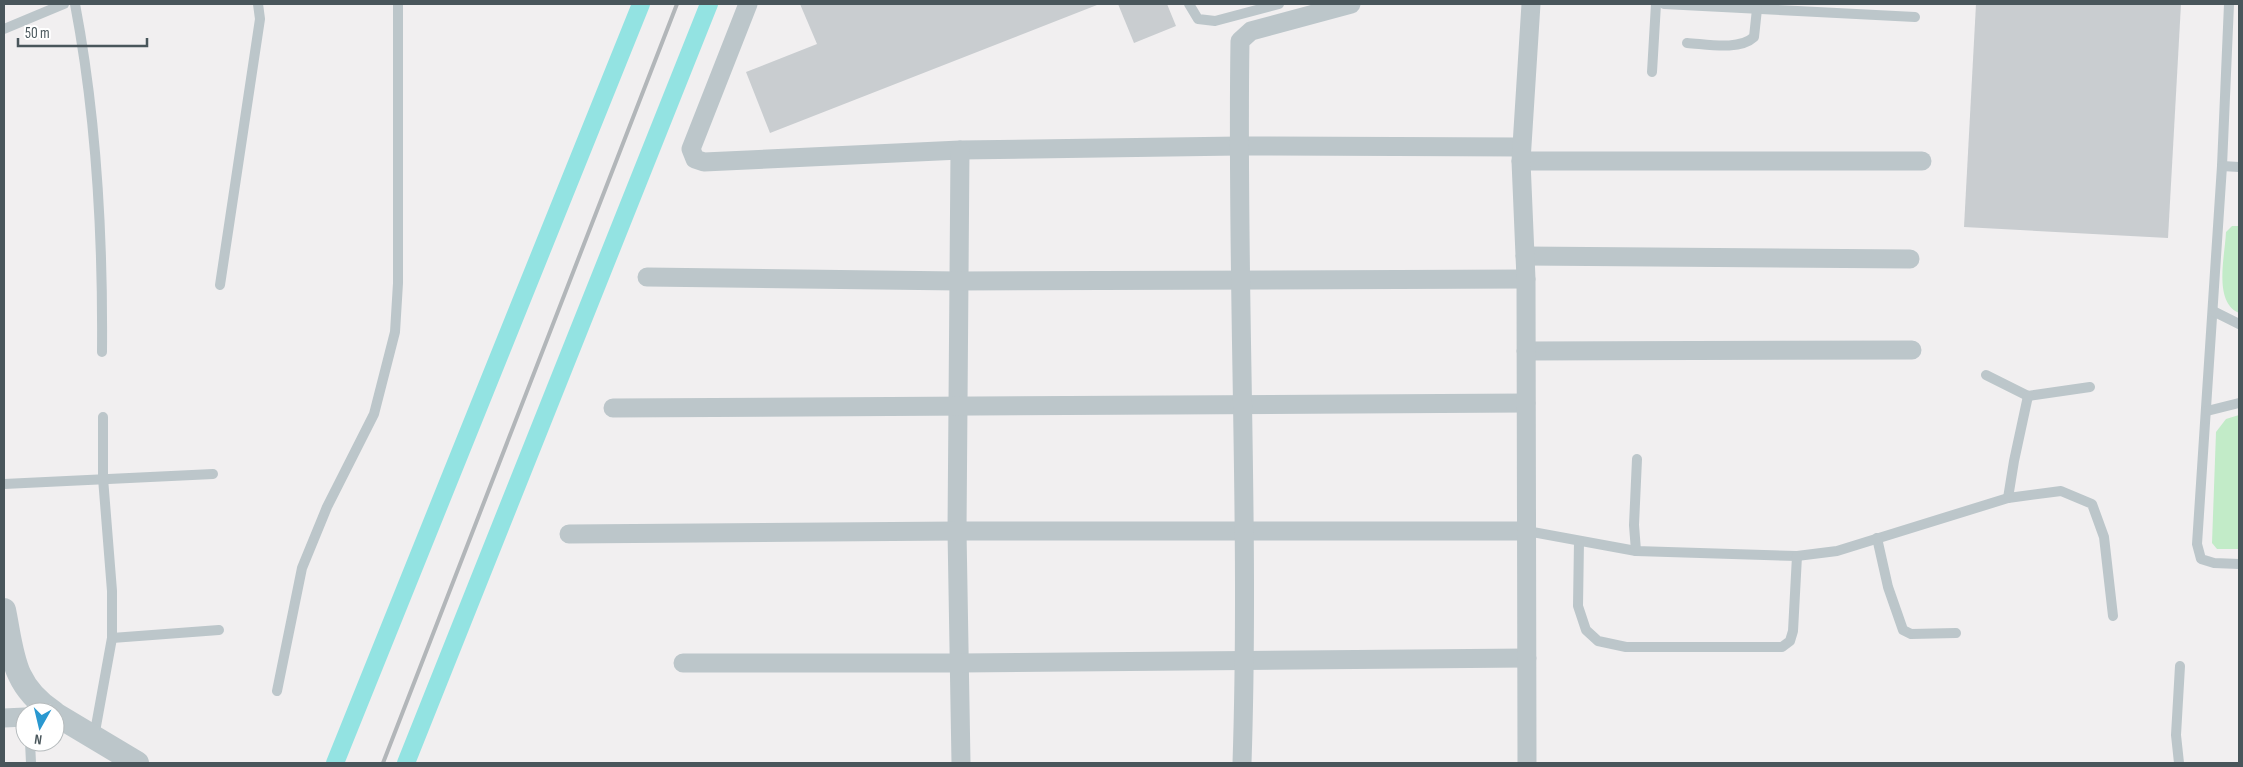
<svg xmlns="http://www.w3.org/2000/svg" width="2243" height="767" viewBox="0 0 2243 767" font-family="'Sofia Sans Condensed',sans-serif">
<rect width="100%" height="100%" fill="#f1eff0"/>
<g fill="#c2ebc8">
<path d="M2232 226H2239V313C2213 302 2225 256 2226 232Z"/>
<path d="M2239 415V549H2217L2212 543 2216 432 2226 419Z"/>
</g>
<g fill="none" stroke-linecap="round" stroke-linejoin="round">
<g stroke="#93e3e2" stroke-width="18">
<path d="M335 763 641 4"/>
<path d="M406 763 709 4"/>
</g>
</g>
<g fill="#c9cdd0">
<path d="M800 4H1097V5L770 133 746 72 817 44Z"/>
<path d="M1118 4H1167L1176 26 1134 43Z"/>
<path d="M1976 4H2181L2168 238 1964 227Z"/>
</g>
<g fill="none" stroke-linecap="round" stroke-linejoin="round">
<g stroke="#bcc6ca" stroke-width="10">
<path d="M75 4C97 119 103 235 102 352"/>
<path d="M1189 4 1198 19 1215 21 1279 4"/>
<path d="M1664 4 1915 17"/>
<path d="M2229 4 2222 166 2197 544 2201 559 2214 563 2239 564"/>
<path d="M4 29 64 4"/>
<path d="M1687 43C1706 44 1739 51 1754 37L1757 9"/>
<path d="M1652 72 1656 4"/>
<path d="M2222 166 2239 167"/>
<path d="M220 285 260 19 258 4"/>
<path d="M2213 311 2239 324"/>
<path d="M1986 375 2028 396 2090 387"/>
<path d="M2207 411 2239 403"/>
<path d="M4 484 213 474"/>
<path d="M2008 498 2014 461 2028 396"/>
<path d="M1527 531 1636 551 1797 556 1837 551 2008 498 2061 491 2092 504 2104 537 2113 616"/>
<path d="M1877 538 1888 587 1903 630 1911 634 1956 633"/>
<path d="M1579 541 1578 606 1586 630 1598 641 1626 647H1782L1790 641 1793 631 1797 556"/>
<path d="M1636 551 1634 525 1637 459"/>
<path d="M112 638 219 630"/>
<path d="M277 691 302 568 327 507 374 414 395 332 398 283V4"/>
<path d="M94 737 112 638V591L103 478V417"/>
<path d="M30 742 31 763"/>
<path d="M2179 763 2176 735 2180 666"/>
</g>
<g stroke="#bcc6ca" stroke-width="19">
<path d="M748 4 691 149 695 159 704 162 960 150 1239 146 1521 147"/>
<path d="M960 150 957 531 961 763"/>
<path d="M1521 161H1922"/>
<path d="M1525 256 1910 259"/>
<path d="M647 277 958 281 1526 279"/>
<path d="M1526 351 1912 350"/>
<path d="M613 408 1526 403"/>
<path d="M569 534 957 531H1527"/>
<path d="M683 663H960L1527 658"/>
<path d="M4 718 25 717"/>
<path d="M1242 763C1250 523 1236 282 1240 41L1251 31 1351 4"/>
<path d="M1527 763 1526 279 1521 161 1531 4"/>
</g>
<g stroke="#bcc6ca" stroke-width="24">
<path d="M4 610C13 654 12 685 53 712"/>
<path d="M55 714 137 763"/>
</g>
<path stroke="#b2b6b9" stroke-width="4" d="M383 763 677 4"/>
</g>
<rect width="2243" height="767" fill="none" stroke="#49565b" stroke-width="10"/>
<g transform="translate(40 727) rotate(188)"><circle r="24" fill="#ffffff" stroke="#b6bbbd"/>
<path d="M0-4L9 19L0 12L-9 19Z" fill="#2a98d0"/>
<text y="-8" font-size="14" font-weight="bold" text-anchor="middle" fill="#49565b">N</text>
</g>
<path d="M18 38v8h129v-8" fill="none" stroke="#49565b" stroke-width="2.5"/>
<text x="25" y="38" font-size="15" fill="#49565b" stroke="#ffffff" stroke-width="4" paint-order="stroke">50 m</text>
</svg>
